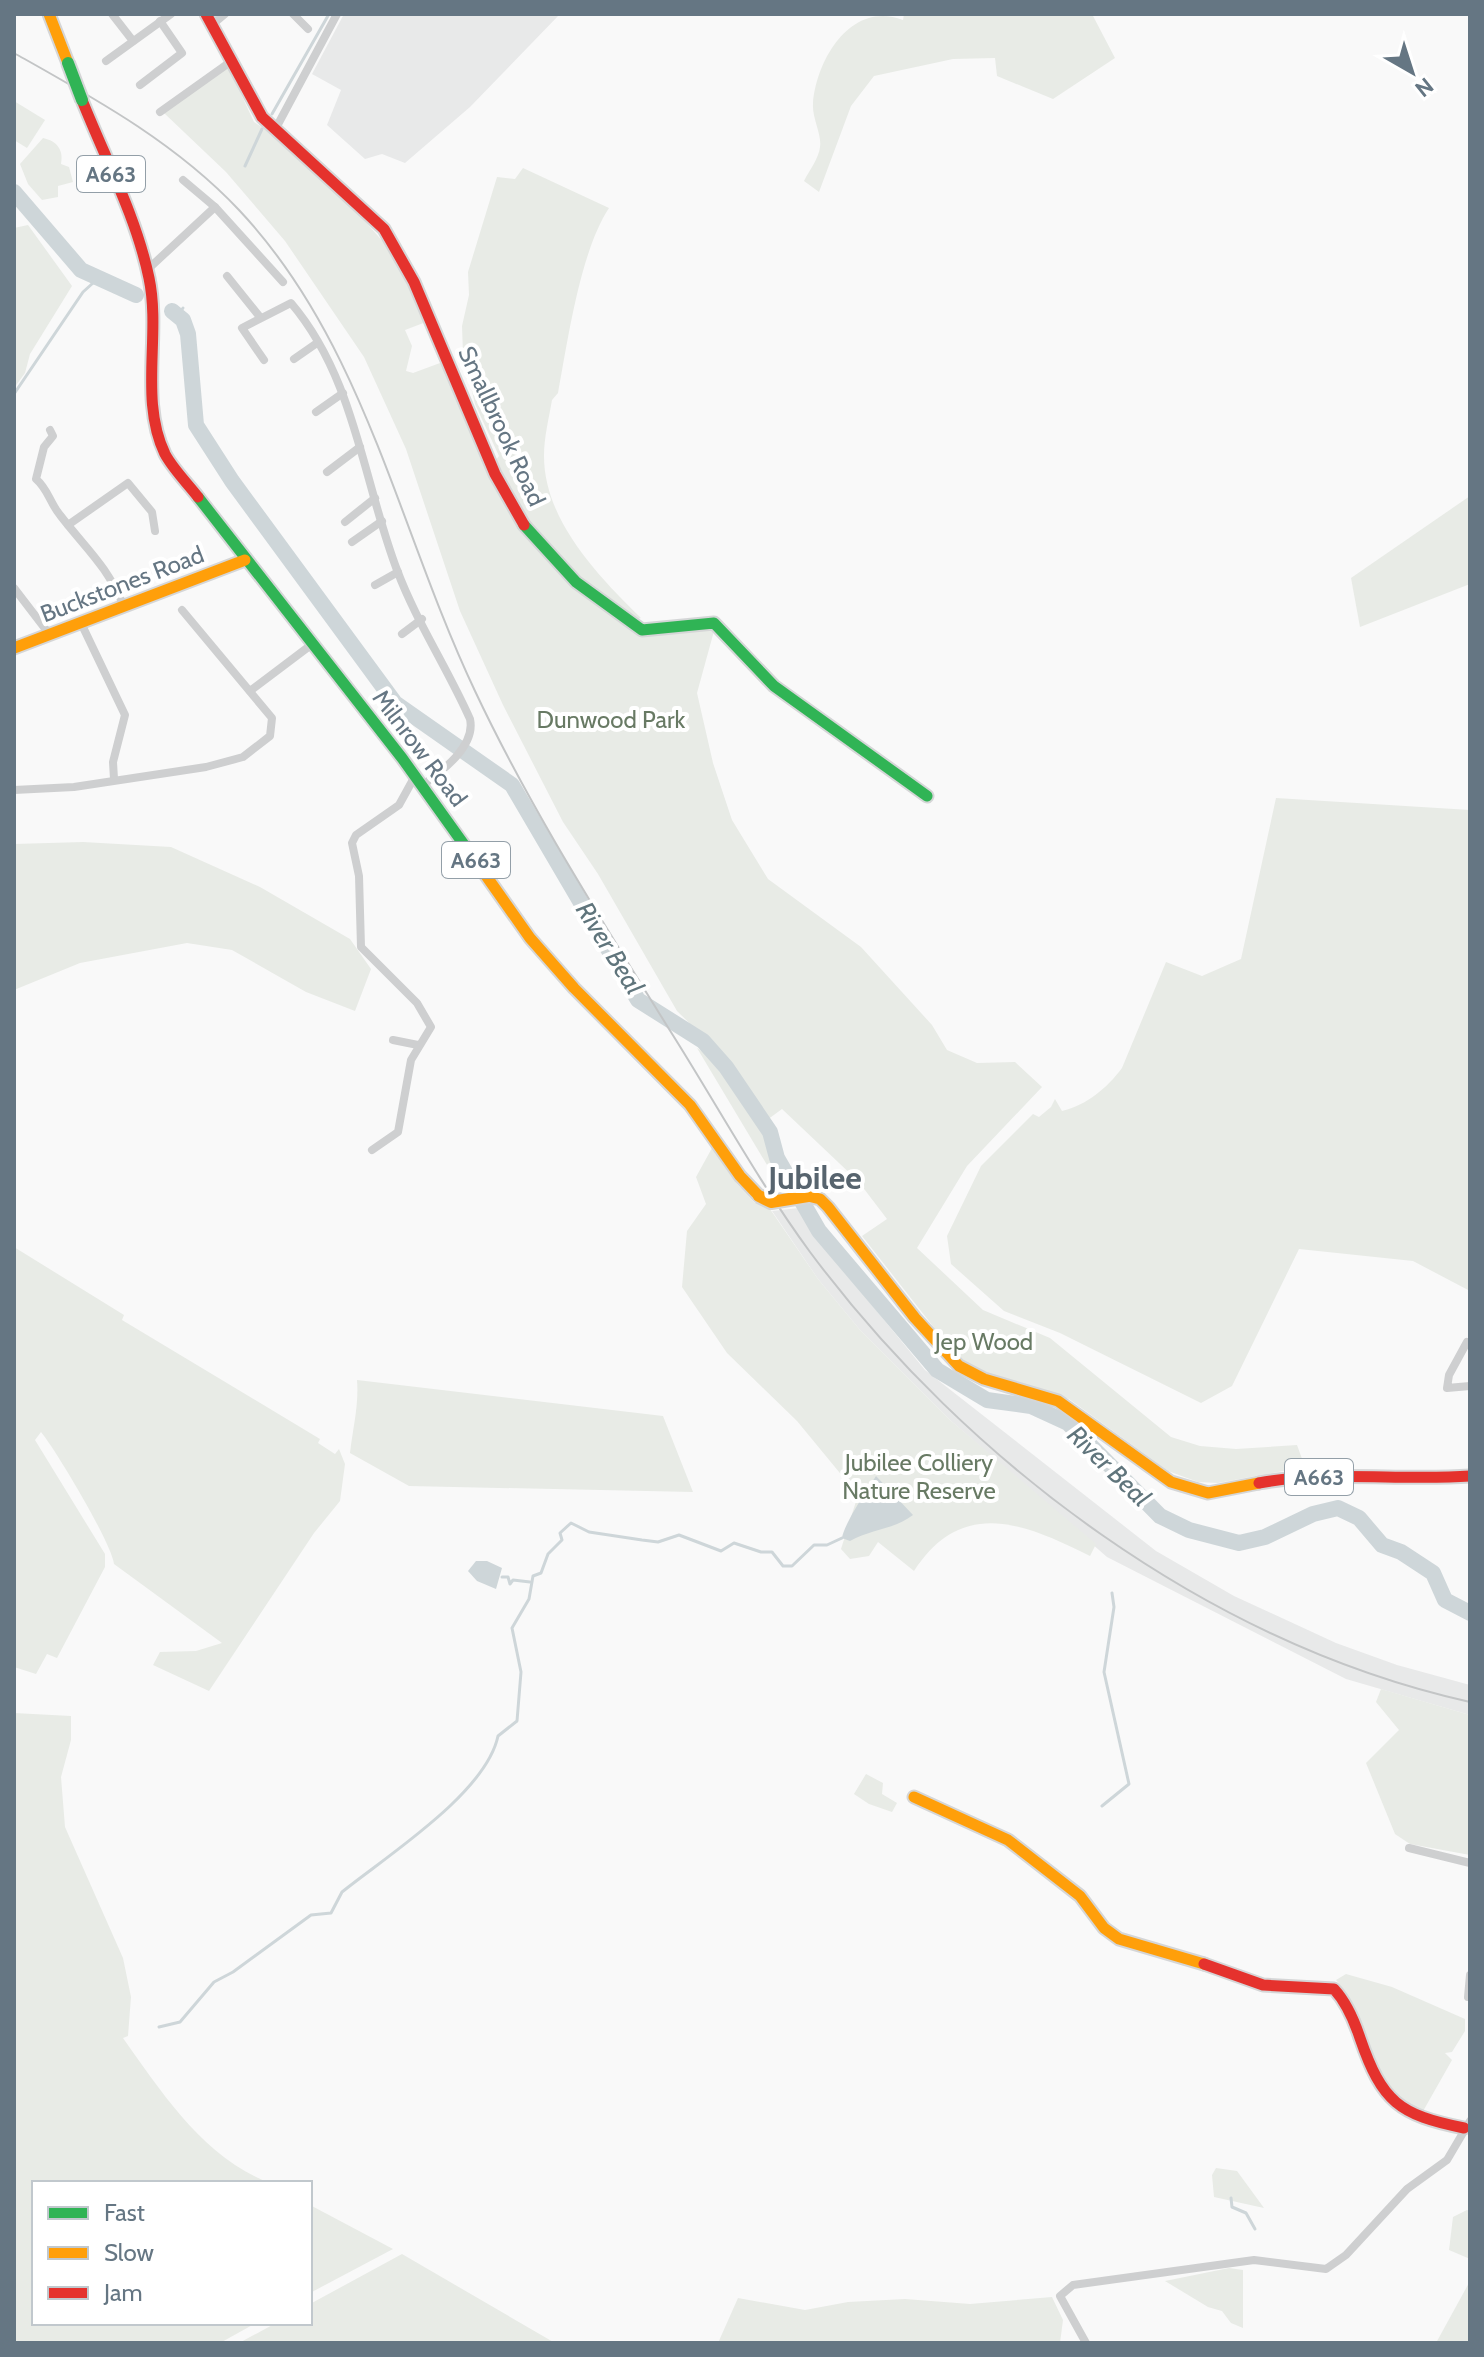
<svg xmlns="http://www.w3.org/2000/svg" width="1484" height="2357" viewBox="0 0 1484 2357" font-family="Cabin,sans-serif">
<rect width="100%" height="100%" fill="#f9f9f9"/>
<g fill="#e8e9e9">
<path d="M344 14H560L470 107 405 163 382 154 365 159 327 125 341 90 312 74Z"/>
<path d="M799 1208 817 1238 925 1370 1156 1551 1234 1596 1336 1643 1397 1665 1470 1685V1715L1346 1679 1107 1557 950 1420 860 1330 818 1279 772 1211Z"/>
</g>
<g fill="#e8ebe6">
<path d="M904 14H1092L1115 58 1053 99 997 76 995 58 953 59 874 76 851 106 819 192 804 181C809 171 819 158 820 147 822 135 812 118 813 104 816 60 851 0 903 20Z"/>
<path d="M228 66 254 122 274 135 349 203 393 253 426 322 405 330 412 346 406 371 413 373 440 363 445 369 520 527C555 570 596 602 640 634L648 636 702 626 714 631 697 693 713 763 732 820 768 879 861 947 932 1025 947 1050 977 1063 1015 1062 1042 1087 967 1166 917 1248 983 1310 1050 1338 1171 1437 1200 1446 1236 1449 1297 1445 1305 1467 1218 1483 1198 1482 1168 1471 1069 1399 965 1367 862 1236 887 1219 858 1181 782 1109 767 1120 724 1057 677 1011 598 874 563 822 503 705 460 611 406 449 364 357 285 241 226 172 164 113Z"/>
<path d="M14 101 45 120 27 148 14 140Z"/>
<path d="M43 138C57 141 64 150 61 164L69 167 73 182 58 186V197L42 200 28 184 20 164Z"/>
<path d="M523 168 609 208C580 252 568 340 558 393L552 400C549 418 544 437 544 456 544 520 598 576 641 618L634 620C567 571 531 537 495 461L499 456 475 404 463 354 462 326 469 295 468 272 497 177 515 179Z"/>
<path d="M28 225 72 286 30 354 25 373 14 388V228Z"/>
<path d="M1470 496V584L1360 627 1351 578Z"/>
<path d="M1276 798 1470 810V1291L1413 1261 1299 1249 1232 1386 1201 1403 1060 1333 1004 1311 951 1264 947 1236 981 1166 1033 1114 1039 1117 1051 1107 1055 1099 1062 1111C1087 1105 1107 1088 1122 1068L1166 962 1202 976 1241 959Z"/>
<path d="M83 842 171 847 260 887 350 939 371 969 355 1011 306 992 232 950 187 943 80 963 14 990V844Z"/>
<path d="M697 1048 720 1063 766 1135 769 1157 785 1186 779 1185Z"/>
<path d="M712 1148 737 1184 754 1202 770 1209 818 1279 860 1330 950 1420 1096 1544 1090 1556C1024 1523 962 1497 914 1571L878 1542 869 1556 850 1559 841 1549 858 1495 797 1421 727 1353 682 1287 687 1231 706 1204 696 1177Z"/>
<path d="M14 1247 124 1315 122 1320 320 1439 318 1443 335 1454 339 1449 345 1464 340 1501 314 1533 209 1691 153 1665 160 1652 196 1651 222 1643 114 1564C112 1544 56 1450 41 1432L35 1440 105 1554V1567L57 1658 47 1654 36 1674 14 1667Z"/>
<path d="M357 1380 663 1416 693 1492 409 1486 350 1453C353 1427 359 1405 357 1380Z"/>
<path d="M1381 1689 1470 1715V1855L1410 1844 1395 1834 1366 1763 1399 1730 1376 1702Z"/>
<path d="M14 1713 71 1716V1740L61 1777 65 1827 123 1958 131 1997 128 2036 123 2038C162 2093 204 2158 270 2183H34V2323H256L220 2343H14Z"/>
<path d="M866 1774 883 1783 882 1794 897 1803 892 1812 869 1804 854 1794Z"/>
<path d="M1346 1974 1392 1987 1465 2019V2031L1452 2052 1445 2053 1452 2060 1422 2113C1366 2108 1369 2014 1336 1980Z"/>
<path d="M1216 2168 1237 2171 1264 2208 1214 2197 1212 2175Z"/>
<path d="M310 2205 393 2249 310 2293Z"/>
<path d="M1467 2210 1470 2211V2259L1449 2250 1453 2217Z"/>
<path d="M402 2254 555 2343H239L276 2323H310V2304Z"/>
<path d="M1229 2268 1243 2270V2328L1231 2323 1222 2311 1208 2307 1165 2281Z"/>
<path d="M1470 2281V2343H1436Z"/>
<path d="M1052 2297 1063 2320 1060 2343H718L738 2298 805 2310 848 2302 905 2299 970 2304Z"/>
</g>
<g fill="#ced6d9">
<path d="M876 1476 913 1515C893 1530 871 1529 850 1541L842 1538C844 1524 867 1490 876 1476Z"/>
<path d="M476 1561H487L502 1568 496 1589 477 1581 468 1571Z"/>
</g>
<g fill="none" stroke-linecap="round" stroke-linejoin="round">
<g stroke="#ced6d9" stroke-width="3">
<path d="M272 114 329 14"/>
<path d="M245 166 262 129"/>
<path d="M178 315 183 308"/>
<path d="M14 394 83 292 93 283H112"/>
<path d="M502 1577H508L510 1584 513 1580 530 1582"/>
<path d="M1102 1806 1129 1784 1104 1672 1114 1607 1112 1593"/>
<path d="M159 2027 180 2022 214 1982 233 1972 311 1915 331 1913 342 1892C388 1855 486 1793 498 1736L517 1721 521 1672 512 1628 529 1599 533 1576 541 1573 548 1554 562 1540 560 1533 571 1523 589 1532 642 1540 658 1542 679 1535 721 1551 734 1543 761 1552H772L783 1566H792L814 1545H827L842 1538"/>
<path d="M1231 2198 1232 2207 1246 2213 1255 2229"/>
</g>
<g stroke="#ced6d9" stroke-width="16">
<path d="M14 192 81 270 136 295"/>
<path d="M172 311 183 320 188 334 196 425 232 481 395 703 512 785 638 1000 703 1041 726 1067 770 1132 777 1158 819 1231 937 1370 987 1400 1031 1406 1068 1423 1160 1516 1189 1530 1239 1543 1265 1537 1313 1514 1338 1508 1359 1518 1382 1545 1401 1552 1433 1573 1445 1600 1470 1613"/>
</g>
<defs>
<g id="fast">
<path d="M198 497 402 758 475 860"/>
<path d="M524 525 576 582 642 630 714 623 774 686 927 796"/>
</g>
<g id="slow">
<path d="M49 14 68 63"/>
<path d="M14 648 245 560"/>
<path d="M475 860 530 938 574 988 690 1105 740 1176 759 1196"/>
<path d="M808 1196 820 1199 828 1207 915 1318 959 1366 984 1379 1058 1401 1171 1482 1208 1493 1259 1483"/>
<path d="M914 1797 1008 1840 1080 1896 1104 1928 1119 1939 1204 1964"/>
</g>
<g id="jam">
<path d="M206 14 262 117 384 229 414 282 495 474 524 525"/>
<path d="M82 100C105 158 136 216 149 278 161 335 139 400 165 454 173 469 188 484 198 497"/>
<path d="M1259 1483C1328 1470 1400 1481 1470 1476"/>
<path d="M1204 1964 1263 1985 1334 1989C1347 2003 1354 2020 1360 2038 1382 2102 1399 2115 1464 2128"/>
</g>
</defs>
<use href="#fast" stroke="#d5d6d7" stroke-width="15"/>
<use href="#slow" stroke="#d5d6d7" stroke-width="15"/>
<use href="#jam" stroke="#d5d6d7" stroke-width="15"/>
<g stroke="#cecfd0" stroke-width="8">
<path d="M112 14 133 41"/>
<path d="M293 14 308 29"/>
<path d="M213 24 225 14"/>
<path d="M106 61 171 14"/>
<path d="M140 85 182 53 160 21"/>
<path d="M160 112 233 60"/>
<path d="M276 128 337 14"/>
<path d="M183 180 215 207 283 282"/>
<path d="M147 270 215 207"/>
<path d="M227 276 260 317"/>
<path d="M294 359 317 343"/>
<path d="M264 360 242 328 291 303C355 378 363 481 397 570 416 621 448 669 470 719 476 746 442 771 423 785"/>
<path d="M316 412 343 393"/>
<path d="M50 430 53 436 44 447 36 479C48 489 50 503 60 515 86 549 107 565 124 607"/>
<path d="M327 472 360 447"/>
<path d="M345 522 375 498"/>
<path d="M68 525 128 483 152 512 155 531"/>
<path d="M352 542 382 521"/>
<path d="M375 585 398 572"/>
<path d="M14 588 50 635"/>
<path d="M81 623 125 715 113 762 114 779"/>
<path d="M402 634 422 619"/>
<path d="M250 691 311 645"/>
<path d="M14 790 74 787 206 767 243 757 270 736 272 718 182 610"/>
<path d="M393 1040 418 1045"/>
<path d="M372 1150 398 1132 411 1060 431 1027 417 1003 361 947 359 876 352 843 356 835 399 805 415 776"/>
<path d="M1467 1342 1449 1375 1447 1388 1470 1386"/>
<path d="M1409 1848 1470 1863"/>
<path d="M1468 1997 1470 1975"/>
<path d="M1086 2343 1060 2296 1073 2285 1254 2260 1326 2269 1346 2255 1407 2189 1447 2160 1470 2121"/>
</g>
<use href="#fast" stroke="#30b455" stroke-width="11"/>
<use href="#slow" stroke="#ff9f0a" stroke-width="11"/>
<use href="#jam" stroke="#e5322d" stroke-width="11"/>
<path stroke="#c3c5c6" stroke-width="2" d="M14 53C94 98 175 142 239 210 365 344 398 529 475 691 530 808 601 919 669 1029 716 1103 758 1181 810 1252 968 1464 1210 1644 1470 1702"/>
<defs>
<path id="fast-bridge" d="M68 63 82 100"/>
<path id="slow-bridge" d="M759 1196 771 1202 808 1196"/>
</defs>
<use href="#fast-bridge" stroke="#d5d6d7" stroke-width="16" stroke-linecap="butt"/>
<use href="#slow-bridge" stroke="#d5d6d7" stroke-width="16" stroke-linecap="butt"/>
<use href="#fast-bridge" stroke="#30b455" stroke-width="12"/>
<use href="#slow-bridge" stroke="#ff9f0a" stroke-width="12"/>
</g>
<g text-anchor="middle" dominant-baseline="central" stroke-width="8" stroke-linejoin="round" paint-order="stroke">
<g fill="#fff" stroke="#939fa8" stroke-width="2">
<rect x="77" y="156" width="68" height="36" rx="6"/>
<rect x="442" y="842" width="68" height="36" rx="6"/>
<rect x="1285" y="1459" width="68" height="36" rx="6"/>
</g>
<g font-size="22" font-weight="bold" fill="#657683">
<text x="111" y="174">A663</text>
<text x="476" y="860">A663</text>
<text x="1319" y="1477">A663</text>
</g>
<g font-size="24" fill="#657683" stroke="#fff">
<text transform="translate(502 426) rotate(65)">Smallbrook Road</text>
<text transform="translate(122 584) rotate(-21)">Buckstones Road</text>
<text transform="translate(420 748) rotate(53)">Milnrow Road</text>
</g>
<g font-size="24" fill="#687a64" stroke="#fff">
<text x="611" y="719">Dunwood Park</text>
<text x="984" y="1341">Jep Wood</text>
<text x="919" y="1462">Jubilee Colliery<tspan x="919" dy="28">Nature Reserve</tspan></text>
</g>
<g font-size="26" font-style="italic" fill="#60757c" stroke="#fff">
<text transform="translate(610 948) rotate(58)">River Beal</text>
<text transform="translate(1109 1466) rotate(44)">River Beal</text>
</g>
<g font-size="32" font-weight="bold" fill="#57646e" stroke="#fff">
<text x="815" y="1177">Jubilee</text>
</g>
</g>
<rect width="1484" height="2357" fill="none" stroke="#657683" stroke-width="32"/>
<rect x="32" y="2181" width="280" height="144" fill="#ffffff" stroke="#c1c8cd" stroke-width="2"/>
<rect x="48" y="2207" width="40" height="12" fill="#30b455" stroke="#c1c8cd" stroke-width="2"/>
<text x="104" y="2221" font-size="24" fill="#657683">Fast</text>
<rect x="48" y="2247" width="40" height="12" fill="#ff9f0a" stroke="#c1c8cd" stroke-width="2"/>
<text x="104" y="2261" font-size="24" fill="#657683">Slow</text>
<rect x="48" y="2287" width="40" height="12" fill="#e5322d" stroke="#c1c8cd" stroke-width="2"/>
<text x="104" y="2301" font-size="24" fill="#657683">Jam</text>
<g transform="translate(1412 72) rotate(141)" stroke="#ffffff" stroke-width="6" paint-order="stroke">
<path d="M0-6L14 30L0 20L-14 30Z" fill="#657683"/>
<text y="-12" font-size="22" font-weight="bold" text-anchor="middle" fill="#657683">N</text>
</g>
</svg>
